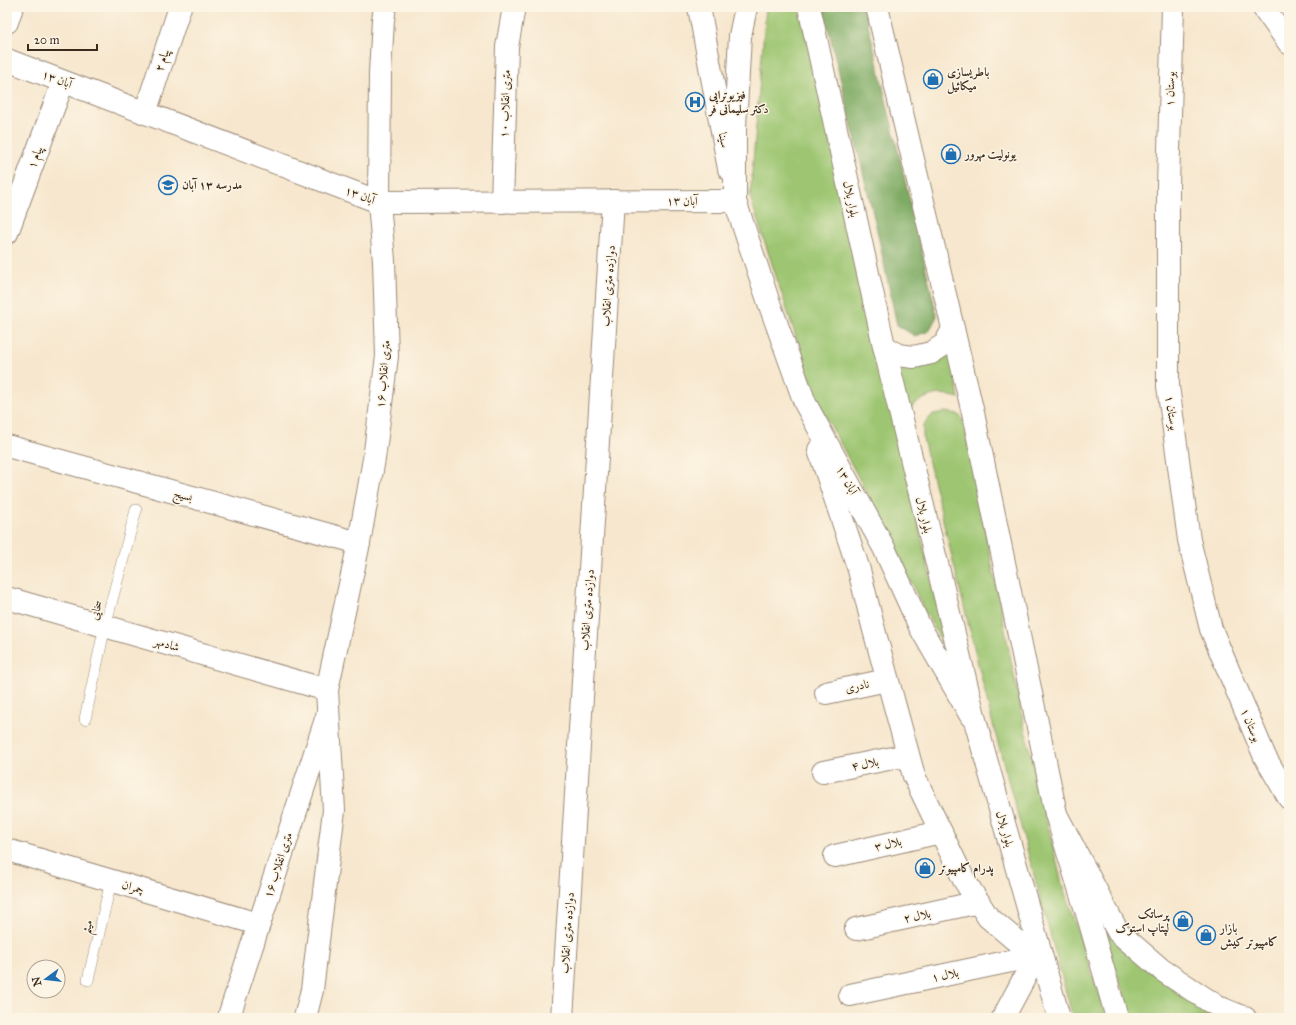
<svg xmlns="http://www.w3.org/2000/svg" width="1296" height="1025" viewBox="0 0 1296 1025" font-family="'IM FELL Great Primer',Amiri,serif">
<rect width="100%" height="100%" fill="#fcf5e5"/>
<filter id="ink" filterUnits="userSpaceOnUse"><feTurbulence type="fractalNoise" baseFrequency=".025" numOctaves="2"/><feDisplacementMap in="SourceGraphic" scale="8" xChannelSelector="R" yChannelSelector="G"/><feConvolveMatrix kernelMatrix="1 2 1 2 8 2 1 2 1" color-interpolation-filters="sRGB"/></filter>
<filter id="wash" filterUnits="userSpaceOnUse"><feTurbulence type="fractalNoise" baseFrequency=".012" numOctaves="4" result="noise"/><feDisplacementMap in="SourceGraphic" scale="16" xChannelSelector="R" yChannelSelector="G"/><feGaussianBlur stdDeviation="0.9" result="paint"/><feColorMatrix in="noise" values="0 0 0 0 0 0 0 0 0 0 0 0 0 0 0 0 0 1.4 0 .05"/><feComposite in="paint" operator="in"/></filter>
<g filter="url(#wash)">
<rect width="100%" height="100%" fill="#f7e7ce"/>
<g fill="#9ec672" stroke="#6c7848">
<path d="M766 7H799L948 653 924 610 893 542 816 398 750 197Z"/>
<path d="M950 343 959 398C954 397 948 395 942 394 928 394 915 403 905 413L894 361Z"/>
<path d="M945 412 958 414 963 420 1025 730 1062 884 1107 1018H1073L992 721 923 438V425L933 414Z"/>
<path d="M1099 921 1222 1018H1132Z"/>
</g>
<path fill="#7eab64" stroke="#5c6a41" d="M823 7H864L937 316 929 331 915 336 897 325 877 230Z"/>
</g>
<g filter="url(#ink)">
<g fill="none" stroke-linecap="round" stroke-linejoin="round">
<defs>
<g id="service">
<path d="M85 719 105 626 136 510"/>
<path d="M88 980 111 881"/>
</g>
<g id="minor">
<path d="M699 7 729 169"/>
<path d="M7 22 12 7"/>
<path d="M145 113 180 7"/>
<path d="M502 202 507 47 514 7"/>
<path d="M7 233 63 82"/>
<path d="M7 446 359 543"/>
<path d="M7 598 327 690"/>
<path d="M826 693 887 680"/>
<path d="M823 772 908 755"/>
<path d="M7 850 258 924"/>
<path d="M835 856 941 832"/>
<path d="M856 929 979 902"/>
<path d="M850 995 1040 955"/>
<path d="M232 1018 230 1013 328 713"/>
<path d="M562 1018 613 201"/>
</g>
<g id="tertiary">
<path d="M746 7 740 36 735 127V201L768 300 805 403 884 548 920 627 971 716"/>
<path d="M1173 7 1168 186V386L1189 540 1211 629 1265 757 1289 798"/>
<path d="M1263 7 1289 43"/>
<path d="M7 60 379 202 735 201"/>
<path d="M819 450 859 570 874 630 914 776 964 880 988 917 1014 939 1040 955"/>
<path d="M305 1018 312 990 334 810 327 690 359 543 374 459 387 356 384 261 379 202 380 73 383 20 385 7"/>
</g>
<g id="secondary">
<path d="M809 7 884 346 976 724 1059 1018"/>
<path d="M877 7 973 413 1056 814 1090 923 1117 1018"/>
<path d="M884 346 898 355 914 357 931 353 945 344 953 329"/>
</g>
<g id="primary">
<path d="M1056 814 1118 932 1162 970 1209 1001 1223 1009 1245 1018"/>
<path d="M1003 1018 1028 971 1040 955"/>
</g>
</defs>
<use href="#service" stroke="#998876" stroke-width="12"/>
<use href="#minor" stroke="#998876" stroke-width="24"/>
<use href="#tertiary" stroke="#998876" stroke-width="24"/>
<use href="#secondary" stroke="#998876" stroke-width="24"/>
<use href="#primary" stroke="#998876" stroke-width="24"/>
<use href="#service" stroke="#fff" stroke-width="11"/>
<use href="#minor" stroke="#fff" stroke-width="22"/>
<use href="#tertiary" stroke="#fff" stroke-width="22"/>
<use href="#secondary" stroke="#fff" stroke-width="22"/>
<use href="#primary" stroke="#fff" stroke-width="22"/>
</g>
</g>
<defs>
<symbol id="shop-ring" viewBox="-11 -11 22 22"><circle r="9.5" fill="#fcf5e5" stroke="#1f6fb2" stroke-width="1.5"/><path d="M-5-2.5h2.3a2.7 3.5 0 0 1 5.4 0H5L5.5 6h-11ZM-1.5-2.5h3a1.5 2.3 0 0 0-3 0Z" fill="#1f6fb2"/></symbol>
<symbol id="hospital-ring" viewBox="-11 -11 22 22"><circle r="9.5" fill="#fcf5e5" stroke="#1f6fb2" stroke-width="1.5"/><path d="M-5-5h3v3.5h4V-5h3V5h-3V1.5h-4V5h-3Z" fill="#1f6fb2"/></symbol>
<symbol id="school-ring" viewBox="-11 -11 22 22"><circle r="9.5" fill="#fcf5e5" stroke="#1f6fb2" stroke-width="1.5"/><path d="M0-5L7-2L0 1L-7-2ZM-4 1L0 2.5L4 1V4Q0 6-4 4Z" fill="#1f6fb2"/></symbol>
</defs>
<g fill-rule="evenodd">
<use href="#shop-ring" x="922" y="68" width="22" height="22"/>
<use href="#hospital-ring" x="684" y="91" width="22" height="22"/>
<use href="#shop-ring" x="940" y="143" width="22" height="22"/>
<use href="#school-ring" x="157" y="174" width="22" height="22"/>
<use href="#shop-ring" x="914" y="857" width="22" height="22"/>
<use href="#shop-ring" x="1172" y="910" width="22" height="22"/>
<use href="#shop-ring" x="1195" y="924" width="22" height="22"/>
</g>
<g text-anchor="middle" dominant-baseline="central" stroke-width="3" stroke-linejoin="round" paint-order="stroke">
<g font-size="12" fill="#3b2a1e" stroke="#fcf5e5">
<text transform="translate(162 60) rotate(-72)">پیام ۲</text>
<text transform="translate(57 79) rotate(21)">۱۳ آبان</text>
<text transform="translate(1170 89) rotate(-89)">بوستان ۱</text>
<text transform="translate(505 104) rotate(-88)">۱۰ متری انقلاب</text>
<text transform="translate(724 140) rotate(79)">سینا</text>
<text transform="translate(35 157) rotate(-70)">پیام ۱</text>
<text transform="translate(360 195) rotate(20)">۱۳ آبان</text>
<text transform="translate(851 199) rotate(78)">بلوار بلال</text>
<text x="682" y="201">۱۳ آبان</text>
<text transform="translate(608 286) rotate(-86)">دوازده متری انقلاب</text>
<text transform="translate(383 374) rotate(-85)">۱۶ متری انقلاب</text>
<text transform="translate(1172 413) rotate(82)">بوستان ۱</text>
<text transform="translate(847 480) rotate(61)">۱۳ آبان</text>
<text transform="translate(183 495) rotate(15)">بسیج</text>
<text transform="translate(924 515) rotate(76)">بلوار بلال</text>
<text transform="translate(96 610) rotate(-75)">سخایی</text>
<text transform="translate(587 610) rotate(-86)">دوازده متری انقلاب</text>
<text transform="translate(167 644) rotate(16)">شادمهر</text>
<text transform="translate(857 686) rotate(-12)">نادری</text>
<text transform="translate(1251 725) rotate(67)">بوستان ۱</text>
<text transform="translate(865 764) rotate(-11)">بلال ۴</text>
<text transform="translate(1005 829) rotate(74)">بلوار بلال</text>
<text transform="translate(888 844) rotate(-13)">بلال ۳</text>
<text transform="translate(278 865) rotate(-72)">۱۶ متری انقلاب</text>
<text transform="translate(133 887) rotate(16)">چمران</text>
<text transform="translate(917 916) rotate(-12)">بلال ۲</text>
<text transform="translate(87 927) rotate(-77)">میثم</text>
<text transform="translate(567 933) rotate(-86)">دوازده متری انقلاب</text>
<text transform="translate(945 975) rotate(-12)">بلال ۱</text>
</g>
<g font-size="12" font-weight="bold" fill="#3b2a1e" stroke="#fcf5e5" text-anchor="start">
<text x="947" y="72">باطریسازی<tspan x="947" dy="14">میکائیل</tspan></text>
<text x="709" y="95">فیزیوتراپی<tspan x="709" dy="14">دکتر سلیمانی فر</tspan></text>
<text x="965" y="154">یونولیت مهرور</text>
<text x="182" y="185">مدرسه ۱۳ آبان</text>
<text x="939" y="868">پدرام کامپیوتر</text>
<text x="1169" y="914" text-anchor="end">پرساتک<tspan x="1169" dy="14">لپتاپ استوک</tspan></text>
<text x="1220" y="928">بازار<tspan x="1220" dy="14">کامپیوتر کیش</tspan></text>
</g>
</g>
<rect width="1296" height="1025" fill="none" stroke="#fcf5e5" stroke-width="24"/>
<g transform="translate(46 979) rotate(255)"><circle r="19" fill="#fcf5e5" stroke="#afa495"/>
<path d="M0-3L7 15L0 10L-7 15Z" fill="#1f6fb2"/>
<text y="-6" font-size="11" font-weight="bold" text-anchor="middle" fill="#3b2a1e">N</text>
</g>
<path d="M28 44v6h69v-6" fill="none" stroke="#3b2a1e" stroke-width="2"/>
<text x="34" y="44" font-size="12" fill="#3b2a1e" stroke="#fcf5e5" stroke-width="3" paint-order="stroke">20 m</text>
</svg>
